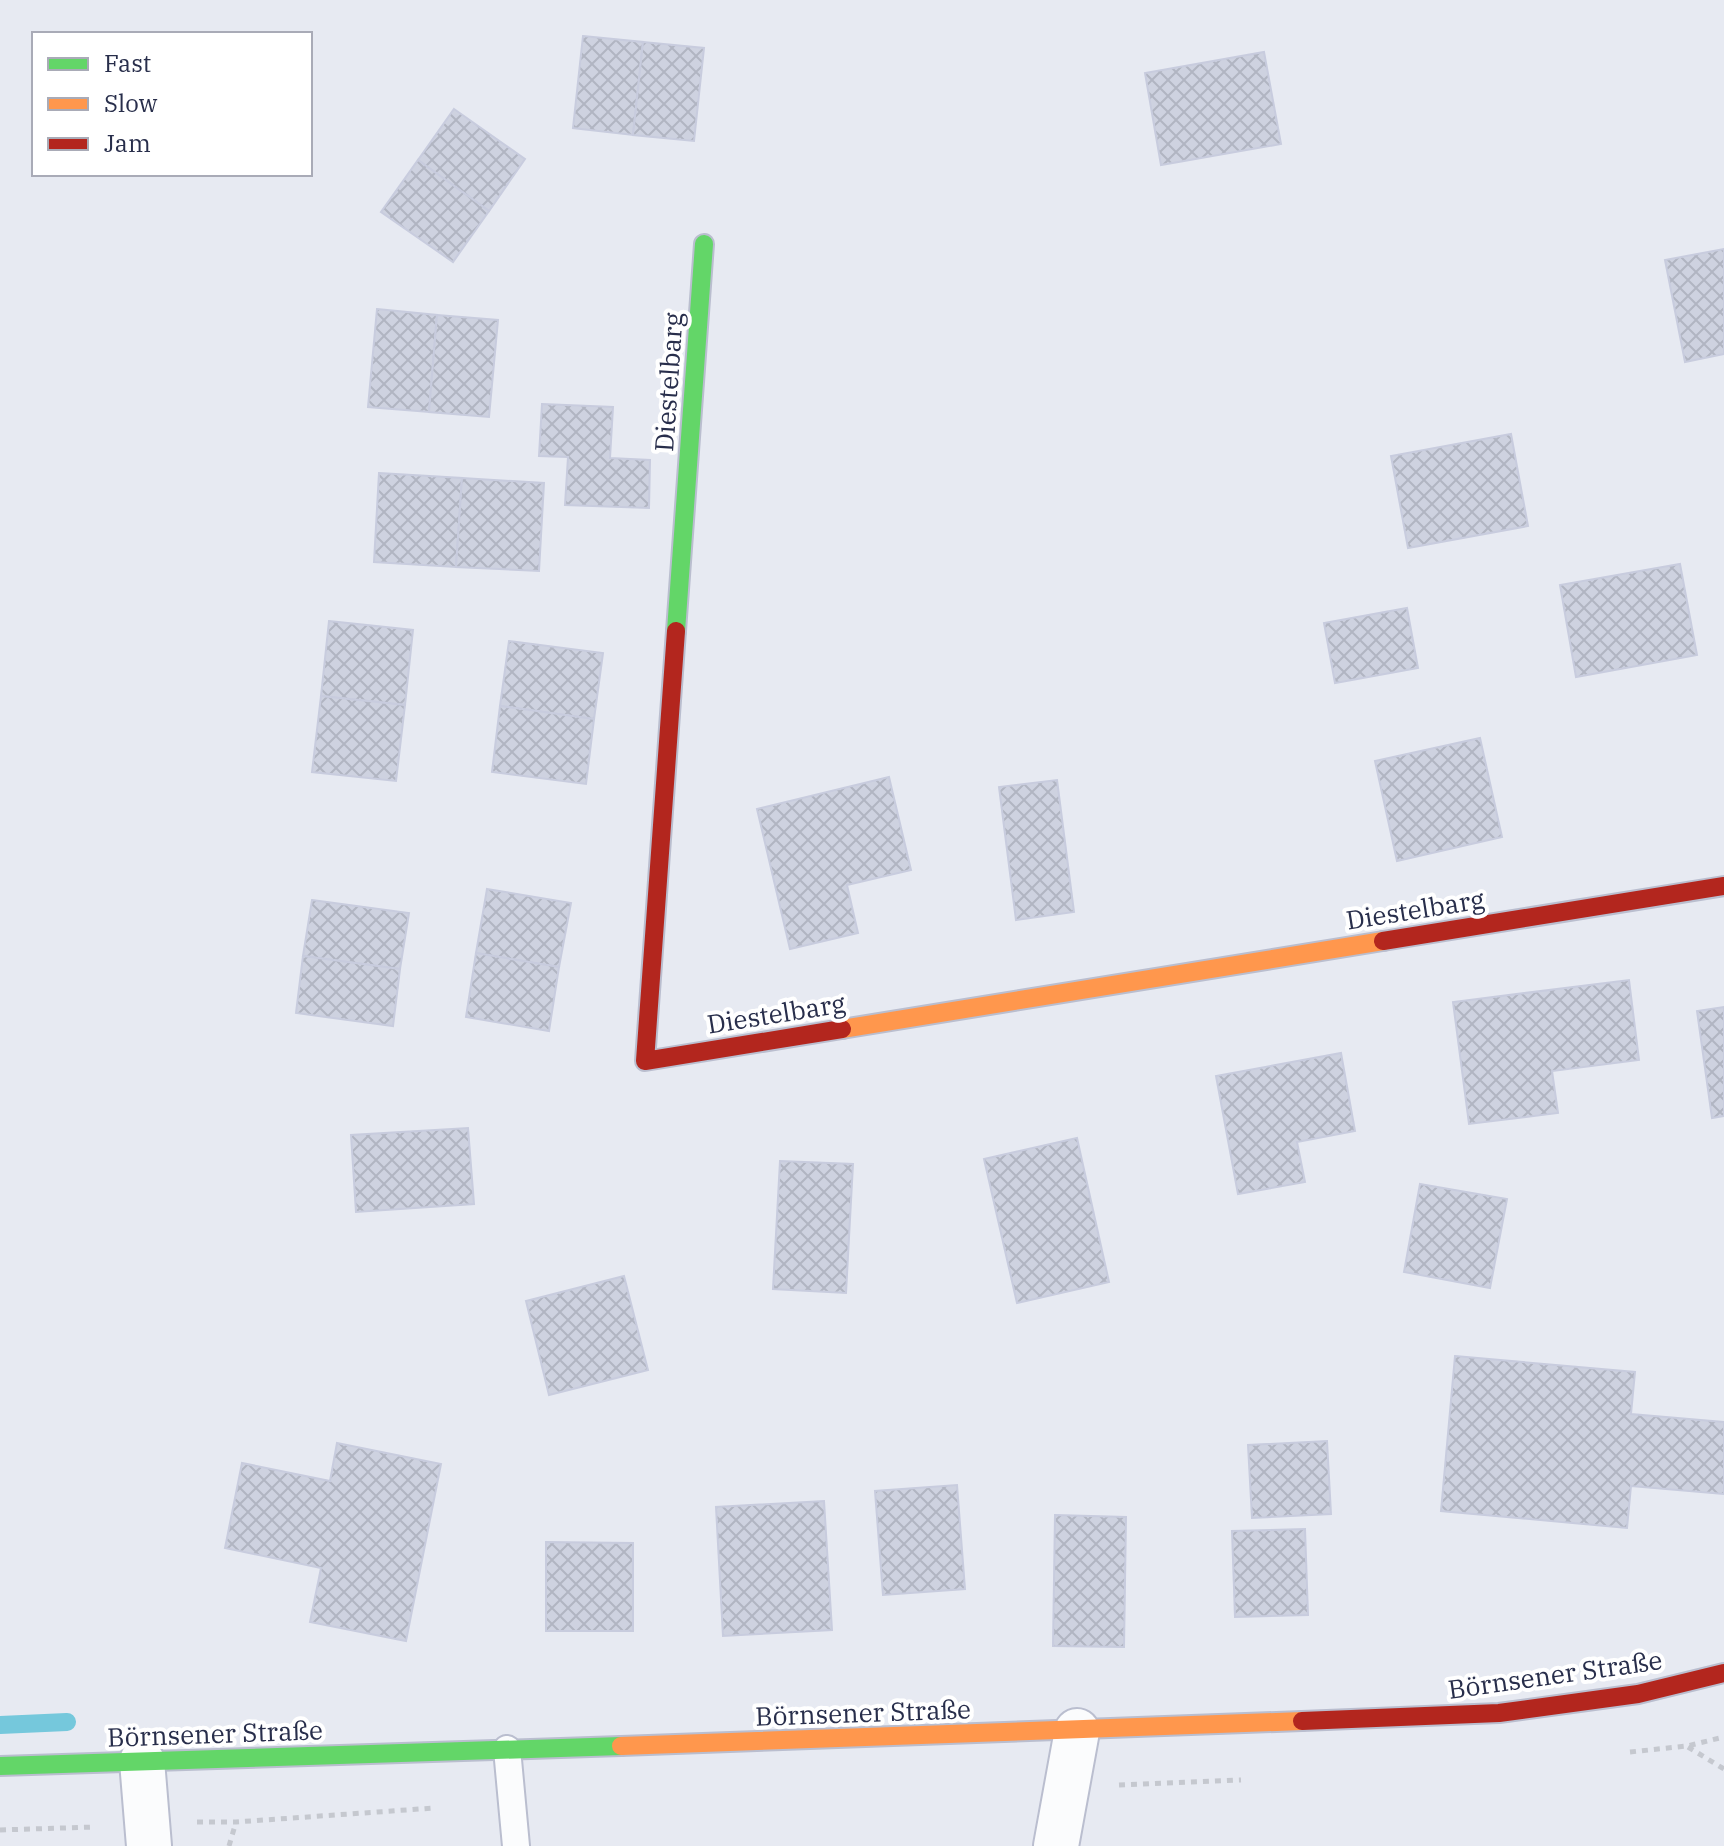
<svg xmlns="http://www.w3.org/2000/svg" width="1724" height="1846" viewBox="0 0 1724 1846" font-family="'IBM Plex Serif',serif">
<defs>
<pattern id="building-cross-hatch" width="8" height="8" patternUnits="userSpaceOnUse" patternTransform="scale(2)"><rect width="8" height="8" fill="#ced2e0"/><path d="M0 0l8 8M0 8l8-8" fill="none" stroke="#b1b5c2"/></pattern>
</defs>
<rect width="100%" height="100%" fill="#e7eaf2"/>
<g fill="none" stroke-linecap="round" stroke-linejoin="round">
<path stroke="#75c8dc" stroke-width="18" d="M0 1725 67 1722"/>
</g>
<g fill="url(#building-cross-hatch)" stroke="#c8ccde" stroke-width="2">
<path d="M583 36 643 42 633 135 573 128Z"/>
<path d="M643 42 704 48 694 141 633 135Z"/>
<path d="M1264 52 1281 144 1161 165 1145 73Z"/>
<path d="M454 109 525 159 489 211 418 160Z"/>
<path d="M418 160 489 211 453 262 381 212Z"/>
<path d="M1724 249V354L1685 362 1665 260Z"/>
<path d="M377 309 437 315 429 412 368 407Z"/>
<path d="M437 315 498 320 489 417 429 412Z"/>
<path d="M542 404 613 407 610 458 650 460 649 508 565 505 568 457 539 456Z"/>
<path d="M1511 434 1528 526 1408 548 1391 456Z"/>
<path d="M379 473 462 478 456 567 374 562Z"/>
<path d="M462 478 544 483 539 571 456 567Z"/>
<path d="M1680 564 1697 655 1576 677 1560 585Z"/>
<path d="M1407 608 1418 668 1335 683 1324 623Z"/>
<path d="M329 621 413 630 405 705 321 696Z"/>
<path d="M509 641 603 653 594 719 500 706Z"/>
<path d="M321 696 405 705 396 781 312 772Z"/>
<path d="M500 706 594 719 586 784 492 772Z"/>
<path d="M1480 738 1502 837 1397 861 1375 761Z"/>
<path d="M889 777 911 870 847 885 858 933 790 949 757 809Z"/>
<path d="M1057 780 1074 912 1016 920 999 787Z"/>
<path d="M487 889 571 903 559 967 476 953Z"/>
<path d="M312 900 409 913 400 969 303 956Z"/>
<path d="M476 953 559 967 549 1031 466 1017Z"/>
<path d="M303 956 400 969 393 1026 296 1013Z"/>
<path d="M1629 980 1639 1060 1552 1071 1558 1113 1469 1124 1453 1002Z"/>
<path d="M1724 1007V1116L1712 1118 1697 1011Z"/>
<path d="M1341 1053 1355 1131 1297 1142 1305 1182 1238 1194 1216 1076Z"/>
<path d="M468 1128 474 1204 356 1212 351 1135Z"/>
<path d="M1077 1138 1109 1282 1017 1303 984 1159Z"/>
<path d="M780 1161 853 1164 846 1293 773 1289Z"/>
<path d="M1420 1184 1507 1199 1490 1288 1404 1272Z"/>
<path d="M624 1276 648 1370 549 1395 526 1301Z"/>
<path d="M1455 1356 1635 1372 1631 1414 1724 1422V1494L1631 1486 1627 1528 1441 1511Z"/>
<path d="M1327 1441 1331 1514 1252 1518 1248 1445Z"/>
<path d="M337 1443 441 1464 406 1641 310 1622 321 1568 225 1548 242 1463 330 1481Z"/>
<path d="M957 1485 965 1589 883 1595 875 1491Z"/>
<path d="M824 1501 832 1630 723 1636 716 1507Z"/>
<path d="M1055 1515 1126 1517 1124 1647 1053 1646Z"/>
<path d="M1305 1529 1308 1615 1235 1617 1232 1531Z"/>
<path d="M546 1542 633 1543V1631H546Z"/>
</g>
<g fill="none" stroke-linecap="round" stroke-linejoin="round">
<defs>
<path id="lane" d="M507 1749 516 1846"/>
<g id="street">
<path d="M142 1761 149 1846"/>
<path d="M1056 1846 1077 1731"/>
</g>
<g id="fast">
<path d="M676 631 704 244"/>
<path d="M0 1766 621 1746"/>
</g>
<g id="slow">
<path d="M842 1029 1383 941"/>
<path d="M621 1746 1302 1721"/>
</g>
<g id="jam">
<path d="M676 631 645 1061 842 1029"/>
<path d="M1383 941 1724 886"/>
<path d="M1302 1721 1499 1713 1638 1694 1724 1673"/>
</g>
</defs>
<use href="#lane" stroke="#babecf" stroke-width="30"/>
<use href="#street" stroke="#babecf" stroke-width="48"/>
<use href="#fast" stroke="#babecf" stroke-width="22"/>
<use href="#slow" stroke="#babecf" stroke-width="22"/>
<use href="#jam" stroke="#babecf" stroke-width="22"/>
<g stroke="#c5c8cf" stroke-width="5" stroke-dasharray="6 6" stroke-linecap="butt">
<path d="M1688 1747 1724 1769"/>
<path d="M1630 1752 1687 1746 1724 1737"/>
<path d="M1119 1785 1241 1780"/>
<path d="M197 1822H236L434 1808"/>
<path d="M0 1830 95 1827"/>
<path d="M229 1846 236 1822"/>
</g>
<use href="#lane" stroke="#fbfcfd" stroke-width="26"/>
<use href="#street" stroke="#fbfcfd" stroke-width="44"/>
<use href="#fast" stroke="#63d668" stroke-width="18"/>
<use href="#slow" stroke="#ff974d" stroke-width="18"/>
<use href="#jam" stroke="#b3261e" stroke-width="18"/>
</g>
<g text-anchor="middle" dominant-baseline="central" stroke-width="8" stroke-linejoin="round" paint-order="stroke">
<g font-size="26" fill="#282e4b" stroke="#fff">
<text transform="translate(668 382) rotate(-86)">Diestelbarg</text>
<text transform="translate(1415 909) rotate(-9)">Diestelbarg</text>
<text transform="translate(776 1013) rotate(-9)">Diestelbarg</text>
<text transform="translate(1555 1674) rotate(-8)">Börnsener Straße</text>
<text transform="translate(863 1712) rotate(-2)">Börnsener Straße</text>
<text transform="translate(215 1733) rotate(-2)">Börnsener Straße</text>
</g>
</g>
<rect x="32" y="32" width="280" height="144" fill="#ffffff" stroke="#a9abb7" stroke-width="2"/>
<rect x="48" y="58" width="40" height="12" fill="#63d668" stroke="#a9abb7" stroke-width="2"/>
<text x="104" y="72" font-size="24" fill="#282e4b">Fast</text>
<rect x="48" y="98" width="40" height="12" fill="#ff974d" stroke="#a9abb7" stroke-width="2"/>
<text x="104" y="112" font-size="24" fill="#282e4b">Slow</text>
<rect x="48" y="138" width="40" height="12" fill="#b3261e" stroke="#a9abb7" stroke-width="2"/>
<text x="104" y="152" font-size="24" fill="#282e4b">Jam</text>
</svg>
